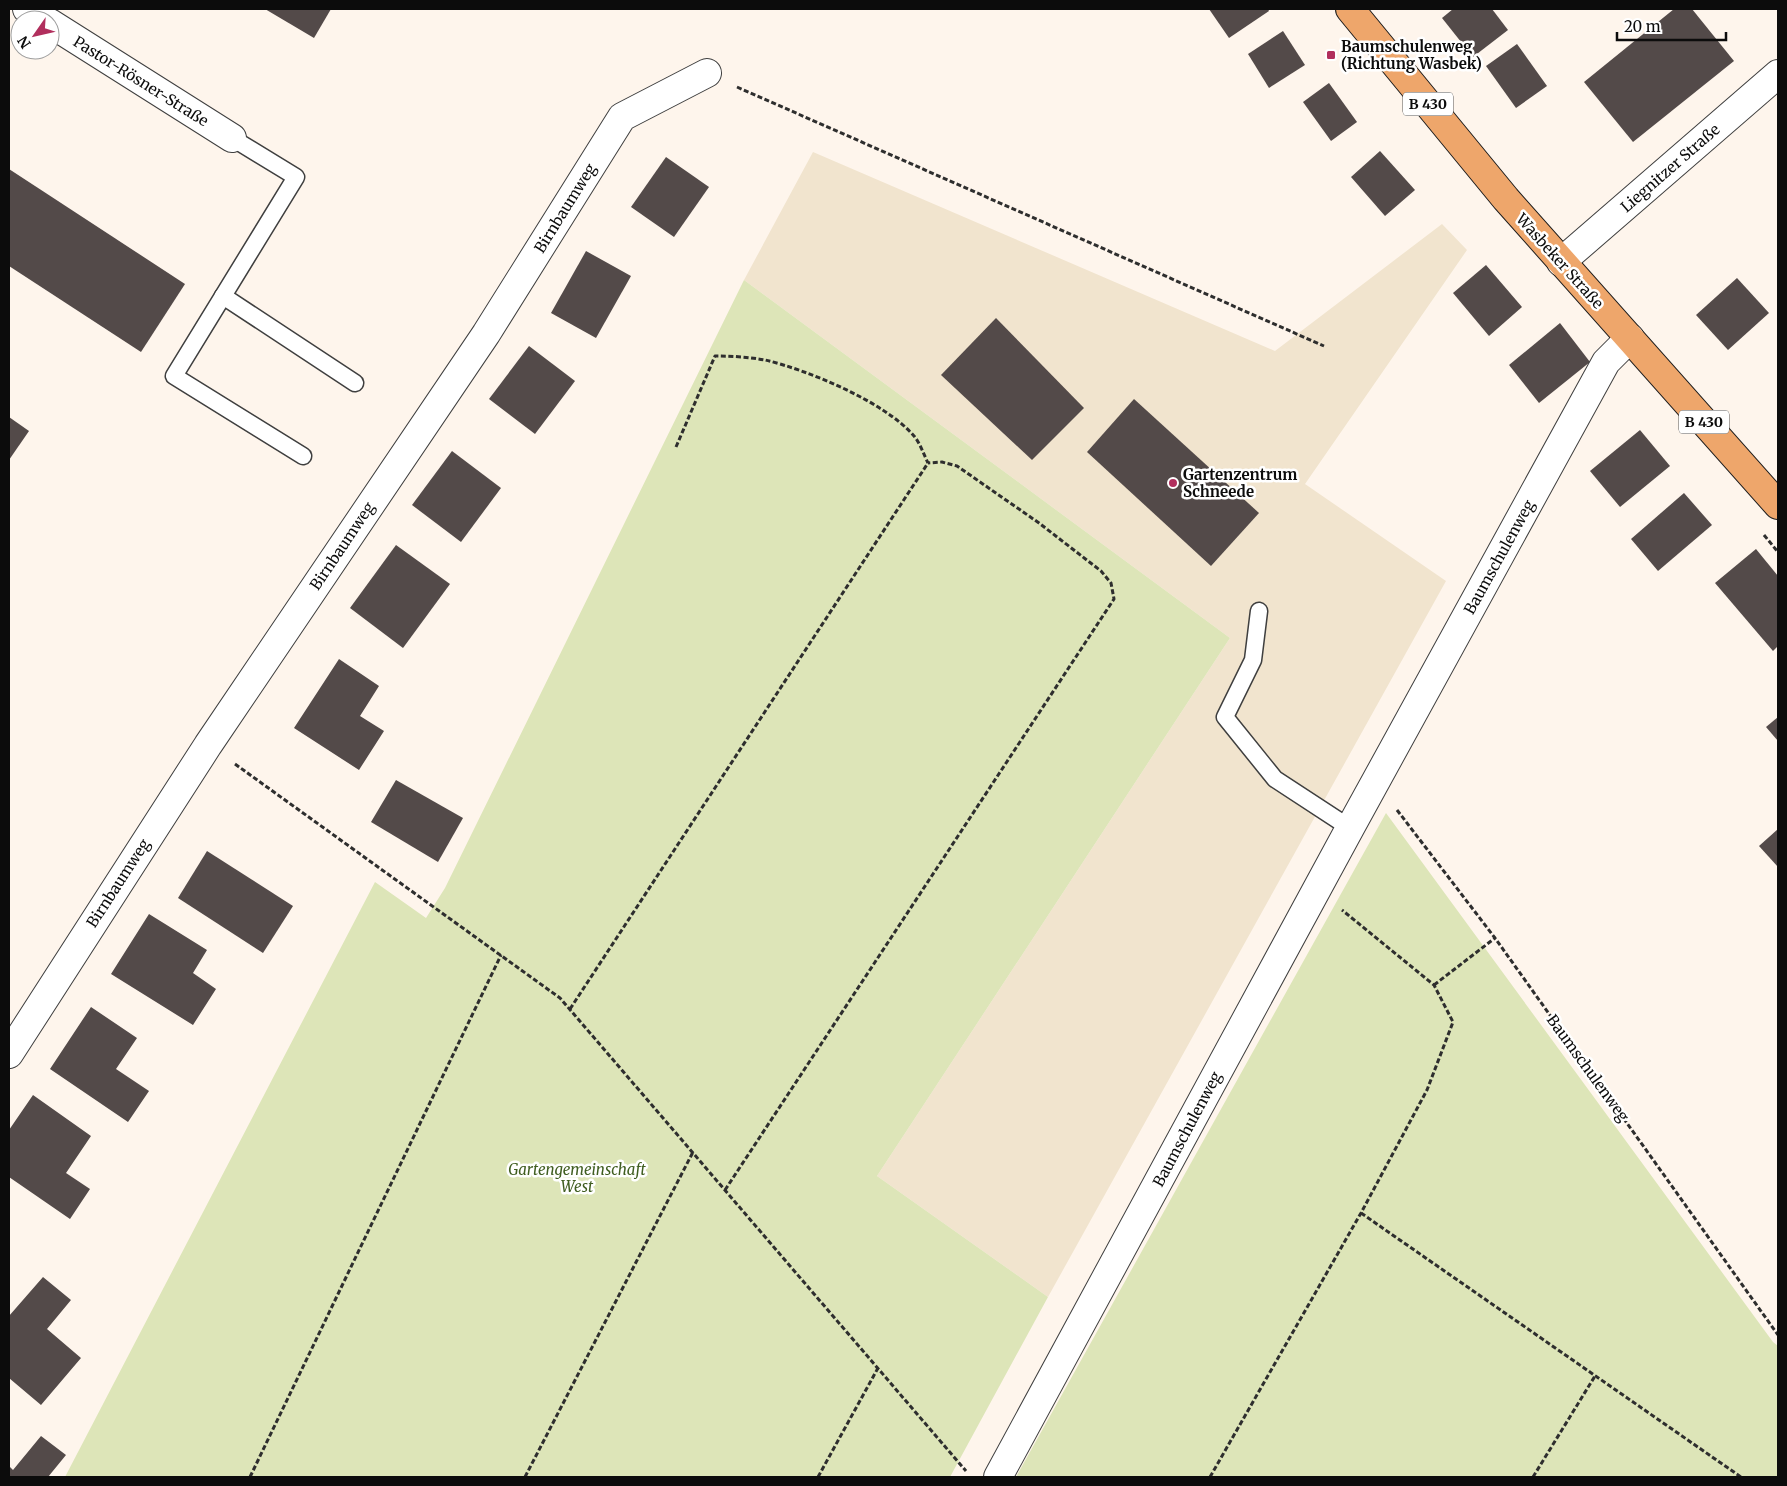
<svg xmlns="http://www.w3.org/2000/svg" width="1787" height="1486" viewBox="0 0 1787 1486" font-family="Merriweather,serif">
<rect width="100%" height="100%" fill="#fef5ec"/>
<path fill="#f1e4ce" d="M813 152 1275 351 1442 224 1467 250 1305 484 1446 581 1048 1297 877 1176 1230 638 744 280Z"/>
<g fill="#dde5b8">
<path d="M744 280 1230 638 877 1176 1048 1297 950 1477H65L375 882 426 918 445 888Z"/>
<path d="M1386 813 1773 1342 1778 1346V1477H1016Z"/>
</g>
<g fill="#534a49">
<path d="M265 9H331L314 38Z"/>
<path d="M1209 9H1268L1269 11 1229 38Z"/>
<path d="M1453 9H1492L1508 30 1473 57 1442 18Z"/>
<path d="M1674 9H1692L1734 61 1633 142 1584 82Z"/>
<path d="M1283 31 1305 65 1269 88 1248 54Z"/>
<path d="M1517 44 1547 86 1516 108 1486 66Z"/>
<path d="M1329 83 1357 122 1331 141 1303 102Z"/>
<path d="M1380 151 1415 190 1385 216 1351 177Z"/>
<path d="M666 157 709 187 674 237 631 207Z"/>
<path d="M9 169 185 284 141 352 9 266Z"/>
<path d="M586 251 631 276 596 338 551 313Z"/>
<path d="M1486 265 1522 307 1489 336 1453 293Z"/>
<path d="M1737 278 1769 313 1728 350 1696 315Z"/>
<path d="M996 318 1084 408 1032 460 941 375Z"/>
<path d="M1560 323 1590 362 1539 403 1509 365Z"/>
<path d="M529 346 575 381 535 434 489 399Z"/>
<path d="M1134 399 1259 513 1211 566 1087 452Z"/>
<path d="M9 417 29 431 9 460Z"/>
<path d="M1640 430 1670 466 1620 507 1590 471Z"/>
<path d="M452 451 501 488 461 542 412 505Z"/>
<path d="M1684 493 1712 525 1658 571 1631 539Z"/>
<path d="M396 545 450 584 403 648 350 608Z"/>
<path d="M1756 549 1778 576V646L1773 651 1715 583Z"/>
<path d="M339 659 379 686 360 716 384 731 359 770 294 728Z"/>
<path d="M1778 717V741L1766 727Z"/>
<path d="M396 780 463 818 438 862 371 822Z"/>
<path d="M1778 829V867L1759 846Z"/>
<path d="M207 851 293 906 263 953 178 898Z"/>
<path d="M149 914 207 950 193 973 216 989 193 1025 111 974Z"/>
<path d="M91 1007 137 1038 116 1069 149 1091 128 1122 50 1069Z"/>
<path d="M33 1095 91 1136 66 1173 90 1189 70 1219 9 1177V1130Z"/>
<path d="M43 1277 71 1300 47 1329 81 1358 41 1405 9 1378V1316Z"/>
<path d="M41 1436 66 1455 48 1477H9V1466L13 1470Z"/>
</g>
<g fill="none" stroke-linecap="round" stroke-linejoin="round">
<defs>
<g id="service">
<path d="M232 138 296 177 174 376 303 456"/>
<path d="M223 296 355 383"/>
<path d="M1259 611 1253 660 1225 717 1275 779 1350 828"/>
</g>
<g id="minor">
<path d="M27 9 45 20"/>
<path d="M50 23 232 138"/>
<path d="M1561 262 1778 74"/>
<path d="M9 1054 208 745 486 334 622 117 707 73"/>
<path d="M998 1477 1350 828 1606 362 1630 338"/>
</g>
<path id="primary" d="M1350 9 1506 199 1778 505"/>
</defs>
<use href="#service" stroke="#3f3f3f" stroke-width="19"/>
<use href="#minor" stroke="#3f3f3f" stroke-width="30"/>
<use href="#primary" stroke="#1d1d1d" stroke-width="30"/>
<g stroke="#2e2e2e" stroke-width="3" stroke-dasharray="5 2.5" stroke-linecap="butt">
<path d="M737 87 1324 346"/>
<path d="M676 447 715 356C731 356 749 357 765 360 808 370 885 402 914 436 920 443 924 455 928 463"/>
<path d="M1764 535 1778 552"/>
<path d="M235 764 560 998 966 1471"/>
<path d="M1397 810 1495 938 1778 1335"/>
<path d="M1434 985 1495 938"/>
<path d="M570 1009 928 463"/>
<path d="M725 1190 1114 599 1111 583 1101 571 1039 523 957 466 942 462 928 463"/>
<path d="M1361 1213 1741 1477"/>
<path d="M250 1477 501 955"/>
<path d="M525 1477 693 1152"/>
<path d="M818 1477 878 1368"/>
<path d="M1210 1477 1361 1213 1427 1090 1453 1022 1434 985 1342 910"/>
<path d="M1533 1477 1595 1376"/>
</g>
<use href="#service" stroke="#fff" stroke-width="16"/>
<use href="#minor" stroke="#fff" stroke-width="28"/>
<use href="#primary" stroke="#eea66b" stroke-width="28"/>
</g>
<g fill="#b12f5d" stroke="#fff" stroke-width="2">
<rect x="1326" y="50" width="10" height="10" rx="2.5"/>
<circle cx="1173" cy="483" r="5"/>
</g>
<g text-anchor="middle" dominant-baseline="central" stroke-width="5" stroke-linejoin="round" paint-order="stroke">
<g fill="#fff" stroke="#555" stroke-width="1">
<rect x="1403" y="92.5" width="50" height="23" rx="4"/>
<rect x="1679" y="410.5" width="50" height="23" rx="4"/>
</g>
<g font-size="14" font-weight="bold" fill="#0c0c0c">
<text x="1428" y="104">B 430</text>
<text x="1704" y="422">B 430</text>
</g>
<g font-size="15" font-weight="bold" fill="#0c0c0c" stroke="#fff" text-anchor="start">
<text x="1341" y="46">Baumschulenweg<tspan x="1341" dy="17">(Richtung Wasbek)</tspan></text>
<text x="1183" y="474">Gartenzentrum<tspan x="1183" dy="17">Schneede</tspan></text>
</g>
<g font-size="15" fill="#0c0c0c" stroke="#fff">
<text transform="translate(141 81) rotate(32)">Pastor-Rösner-Straße</text>
<text transform="translate(1670 168) rotate(-41)">Liegnitzer Straße</text>
<text transform="translate(565 208) rotate(-58)">Birnbaumweg</text>
<text transform="translate(1560 261) rotate(48)">Wasbeker Straße</text>
<text transform="translate(342 546) rotate(-56)">Birnbaumweg</text>
<text transform="translate(1499 557) rotate(-61)">Baumschulenweg</text>
<text transform="translate(118 883) rotate(-57)">Birnbaumweg</text>
<text transform="translate(1588 1068) rotate(54)">Baumschulenweg</text>
<text transform="translate(1187 1129) rotate(-62)">Baumschulenweg</text>
</g>
<g font-size="15" font-style="italic" fill="#405e21" stroke="#fff">
<text x="577" y="1169">Gartengemeinschaft<tspan x="577" dy="17">West</tspan></text>
</g>
</g>
<rect width="1787" height="1486" fill="none" stroke="#0c0c0c" stroke-width="20"/>
<g transform="translate(35 35) rotate(236)"><circle r="24" fill="#ffffff" stroke="#9e9e9e"/>
<path d="M0-4L9 19L0 12L-9 19Z" fill="#b12f5d"/>
<text y="-8" font-size="14" font-weight="bold" text-anchor="middle" fill="#0c0c0c">N</text>
</g>
<path d="M1617 32v8h109v-8" fill="none" stroke="#0c0c0c" stroke-width="2.5"/>
<text x="1624" y="32" font-size="15" fill="#0c0c0c" stroke="#ffffff" stroke-width="4" paint-order="stroke">20 m</text>
</svg>
